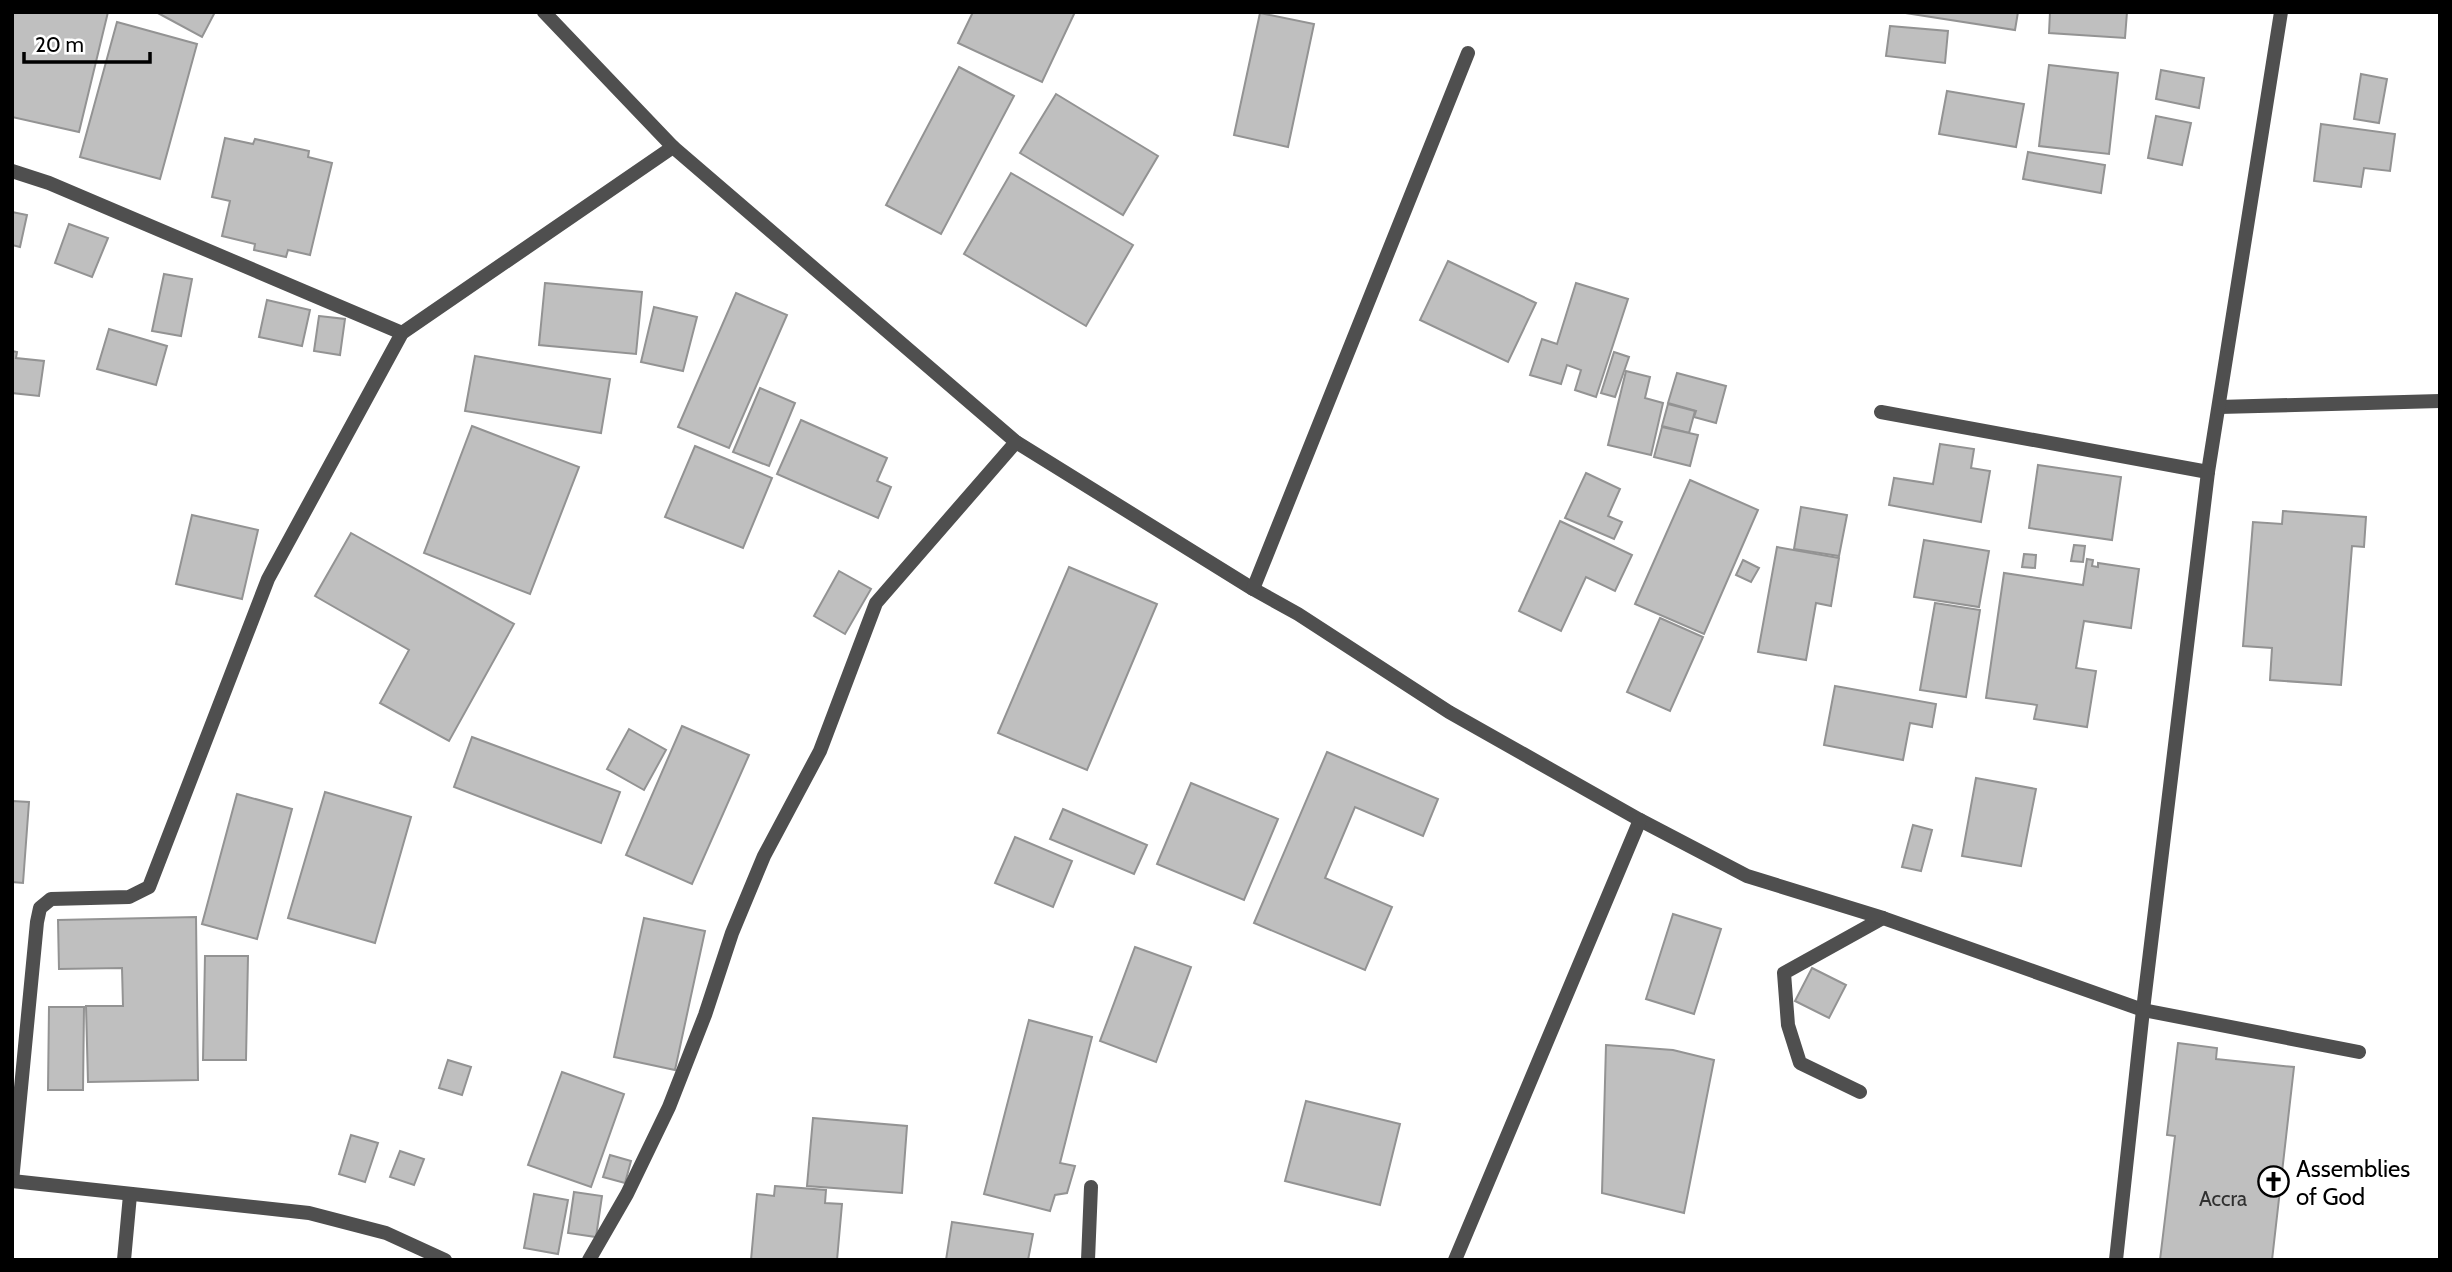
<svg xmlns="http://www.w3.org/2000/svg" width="2452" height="1272" viewBox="0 0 2452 1272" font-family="Cabin,sans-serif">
<rect width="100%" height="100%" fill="#fff"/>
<g fill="#bfbfbf" stroke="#939393" stroke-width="2">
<path d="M12 12H108L79 132 12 117Z"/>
<path d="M156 12H215L202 37Z"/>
<path d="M973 12H1075L1042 82 958 43Z"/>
<path d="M1899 12H2018L2015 30Z"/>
<path d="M2050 12H2127L2125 38 2049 33Z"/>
<path d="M1260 13 1314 24 1288 147 1234 135Z"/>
<path d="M117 22 197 44 160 179 80 157Z"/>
<path d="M1890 26 1948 31 1945 63 1886 56Z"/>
<path d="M2049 65 2118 73 2109 154 2039 146Z"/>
<path d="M959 67 1014 96 941 234 886 205Z"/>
<path d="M2161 70 2204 78 2199 108 2156 99Z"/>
<path d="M2361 74 2387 79 2379 123 2354 119Z"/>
<path d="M1947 91 2024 104 2016 147 1939 134Z"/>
<path d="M1056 94 1158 156 1123 215 1020 153Z"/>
<path d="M2156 116 2191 123 2182 165 2148 158Z"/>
<path d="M2321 124 2395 134 2390 171 2364 168 2361 187 2314 181Z"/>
<path d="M225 138 253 144 255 139 309 151 308 157 332 163 310 255 288 250 286 257 254 250 255 244 222 236 230 201 212 197Z"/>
<path d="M2028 152 2105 165 2101 193 2023 179Z"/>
<path d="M1011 173 1133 245 1086 326 964 254Z"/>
<path d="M12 212 27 215 20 247 12 245Z"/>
<path d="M69 224 108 238 92 277 55 263Z"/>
<path d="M1448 261 1536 303 1508 362 1420 320Z"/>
<path d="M164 274 192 279 181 336 152 331Z"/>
<path d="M545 283 642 292 636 354 539 345Z"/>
<path d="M1576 283 1628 299 1596 397 1575 390 1581 370 1567 365 1561 384 1530 375 1542 339 1557 344Z"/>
<path d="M736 293 787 315 729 448 678 427Z"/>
<path d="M267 300 310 310 302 346 259 337Z"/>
<path d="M654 307 697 317 683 371 641 362Z"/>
<path d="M319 316 345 319 340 355 314 351Z"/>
<path d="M109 329 167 346 156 385 97 369Z"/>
<path d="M12 351 17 352 16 358 44 361 39 396 12 393Z"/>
<path d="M1614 352 1629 357 1615 397 1601 393Z"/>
<path d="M475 356 610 379 601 433 465 411Z"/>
<path d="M1626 371 1650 377 1645 398 1663 403 1651 455 1608 445Z"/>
<path d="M1677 373 1726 386 1716 423 1694 417 1696 411 1668 403Z"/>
<path d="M760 388 795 403 769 466 733 452Z"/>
<path d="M1668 404 1695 411 1689 433 1662 426Z"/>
<path d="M801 420 887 458 877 481 891 487 878 518 777 474Z"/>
<path d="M472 426 579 467 530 594 424 553Z"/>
<path d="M1662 427 1698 435 1690 466 1654 457Z"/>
<path d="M1940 444 1974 449 1971 468 1990 471 1981 522 1889 505 1894 478 1933 484Z"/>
<path d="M695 446 772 478 743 548 665 517Z"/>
<path d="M2038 465 2121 477 2112 540 2029 528Z"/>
<path d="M1586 473 1620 489 1608 516 1622 522 1614 539 1565 518Z"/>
<path d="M1690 480 1758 510 1704 634 1635 604Z"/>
<path d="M1801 507 1847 515 1839 556 1794 549Z"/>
<path d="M2283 511 2366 517 2364 547 2352 546 2341 685 2270 680 2272 648 2243 646 2253 522 2282 524Z"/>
<path d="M192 515 258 530 242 599 176 584Z"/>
<path d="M1560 521 1632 555 1615 591 1586 577 1561 631 1519 611Z"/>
<path d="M351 533 514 624 449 741 380 703 409 650 315 596Z"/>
<path d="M1924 540 1989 551 1979 607 1914 597Z"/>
<path d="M2074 545 2085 546 2083 562 2071 561Z"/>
<path d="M1777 547 1839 558 1831 606 1816 603 1806 660 1758 652Z"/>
<path d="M2024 554 2036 555 2035 568 2022 567Z"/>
<path d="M2087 559 2093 560 2092 566 2098 567V563L2139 569 2131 628 2084 621 2076 668 2096 671 2087 727 2034 719 2037 705 1986 698 2004 573 2083 585Z"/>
<path d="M1743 560 1759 568 1751 582 1736 575Z"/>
<path d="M1069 567 1157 604 1087 770 998 733Z"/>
<path d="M839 571 871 589 845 634 814 616Z"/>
<path d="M1935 603 1980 610 1966 697 1920 690Z"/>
<path d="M1660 618 1703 637 1670 711 1627 692Z"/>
<path d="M1835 686 1936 704 1932 727 1910 723 1903 760 1824 745Z"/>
<path d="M682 726 749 755 692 884 626 855Z"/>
<path d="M629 729 666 750 644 790 607 769Z"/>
<path d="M472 737 620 792 601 843 454 787Z"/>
<path d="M1327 752 1438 799 1423 836 1355 807 1325 878 1392 907 1365 970 1254 923Z"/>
<path d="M1976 778 2036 789 2021 866 1962 856Z"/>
<path d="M1191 783 1278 819 1244 900 1157 864Z"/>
<path d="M325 792 411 817 375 943 288 918Z"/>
<path d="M237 794 292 809 257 939 202 924Z"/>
<path d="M12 801 29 802 23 883 12 882Z"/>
<path d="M1063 809 1147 845 1134 874 1050 839Z"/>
<path d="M1913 825 1932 830 1921 871 1902 867Z"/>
<path d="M1015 837 1072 861 1053 907 995 883Z"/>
<path d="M1673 914 1721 929 1694 1014 1646 999Z"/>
<path d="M196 917 198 1080 88 1082 86 1006H123L122 968 59 969 58 920Z"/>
<path d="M644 918 705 931 675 1070 614 1057Z"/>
<path d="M1135 947 1191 967 1156 1062 1100 1041Z"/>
<path d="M205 956H248L246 1060H203Z"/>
<path d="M1812 968 1846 985 1829 1018 1795 1001Z"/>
<path d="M49 1007H84L83 1090H48Z"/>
<path d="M1029 1020 1092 1037 1060 1163 1075 1166 1067 1193 1055 1195 1050 1211 984 1194Z"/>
<path d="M2178 1043 2217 1048 2216 1059 2294 1067 2272 1260H2160L2175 1136 2167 1135Z"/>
<path d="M1606 1045 1673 1050 1714 1060 1684 1213 1602 1193Z"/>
<path d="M448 1060 471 1067 462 1095 439 1088Z"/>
<path d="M562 1072 624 1094 591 1187 528 1165Z"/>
<path d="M1306 1101 1400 1124 1380 1205 1285 1181Z"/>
<path d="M813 1118 907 1126 902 1193 807 1186Z"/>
<path d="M351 1135 378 1143 365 1182 339 1174Z"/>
<path d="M400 1151 424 1159 414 1185 390 1177Z"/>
<path d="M610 1155 631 1161 625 1183 603 1177Z"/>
<path d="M775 1186 826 1190 825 1203 842 1204 837 1260H751L757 1194 774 1196Z"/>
<path d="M574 1192 602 1196 596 1237 568 1233Z"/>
<path d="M534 1194 568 1200 558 1254 524 1248Z"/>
<path d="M952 1222 1033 1234 1028 1260H946Z"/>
</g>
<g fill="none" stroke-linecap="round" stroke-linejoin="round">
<g stroke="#4f4f4f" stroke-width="14">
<path d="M2219 407 2440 401"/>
<path d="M2143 1010 2359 1052"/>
<path d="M1860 1092 1800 1063 1788 1025 1784 973 1883 918"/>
<path d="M124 1260 130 1195"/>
</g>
<g stroke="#4f4f4f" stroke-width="14">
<path d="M544 12 673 147 1016 442 1253 589 1298 614 1449 712 1640 820 1747 876 1883 918 2143 1010"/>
<path d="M12 171 49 183 402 333"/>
<path d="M1881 412 2208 472"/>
<path d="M1253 589 1468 53"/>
<path d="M12 1181 37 922 40 908 51 899 129 897 149 887 268 579 402 333 673 147"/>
<path d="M12 1181 309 1213 386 1233 445 1260"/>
<path d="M589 1260 627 1194 669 1107 705 1015 732 933 764 856 820 751 876 603 1016 442"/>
<path d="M1088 1260 1091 1187"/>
<path d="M1455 1260 1640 820"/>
<path d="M2116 1260 2143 1010 2208 472 2281 12"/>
</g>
</g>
<defs>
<symbol id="church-ring" viewBox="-11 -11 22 22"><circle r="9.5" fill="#fff" stroke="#000" stroke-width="1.5"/><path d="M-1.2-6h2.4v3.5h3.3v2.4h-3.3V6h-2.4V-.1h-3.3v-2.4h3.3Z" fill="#000"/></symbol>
</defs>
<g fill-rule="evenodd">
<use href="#church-ring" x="2256" y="1164" width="35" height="35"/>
</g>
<g text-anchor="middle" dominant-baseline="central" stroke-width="5" stroke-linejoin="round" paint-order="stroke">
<g font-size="21" fill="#303030">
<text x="2223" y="1198">Accra</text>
</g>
<g font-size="24" fill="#000" stroke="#fff" text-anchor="start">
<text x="2296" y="1168">Assemblies<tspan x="2296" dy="28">of God</tspan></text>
</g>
</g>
<rect width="2452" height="1272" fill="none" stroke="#000000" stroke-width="28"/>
<path d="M24 52v10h126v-10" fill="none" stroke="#000000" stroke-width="3.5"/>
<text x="35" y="52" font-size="21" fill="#000000" stroke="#ffffff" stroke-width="5" paint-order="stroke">20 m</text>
</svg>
